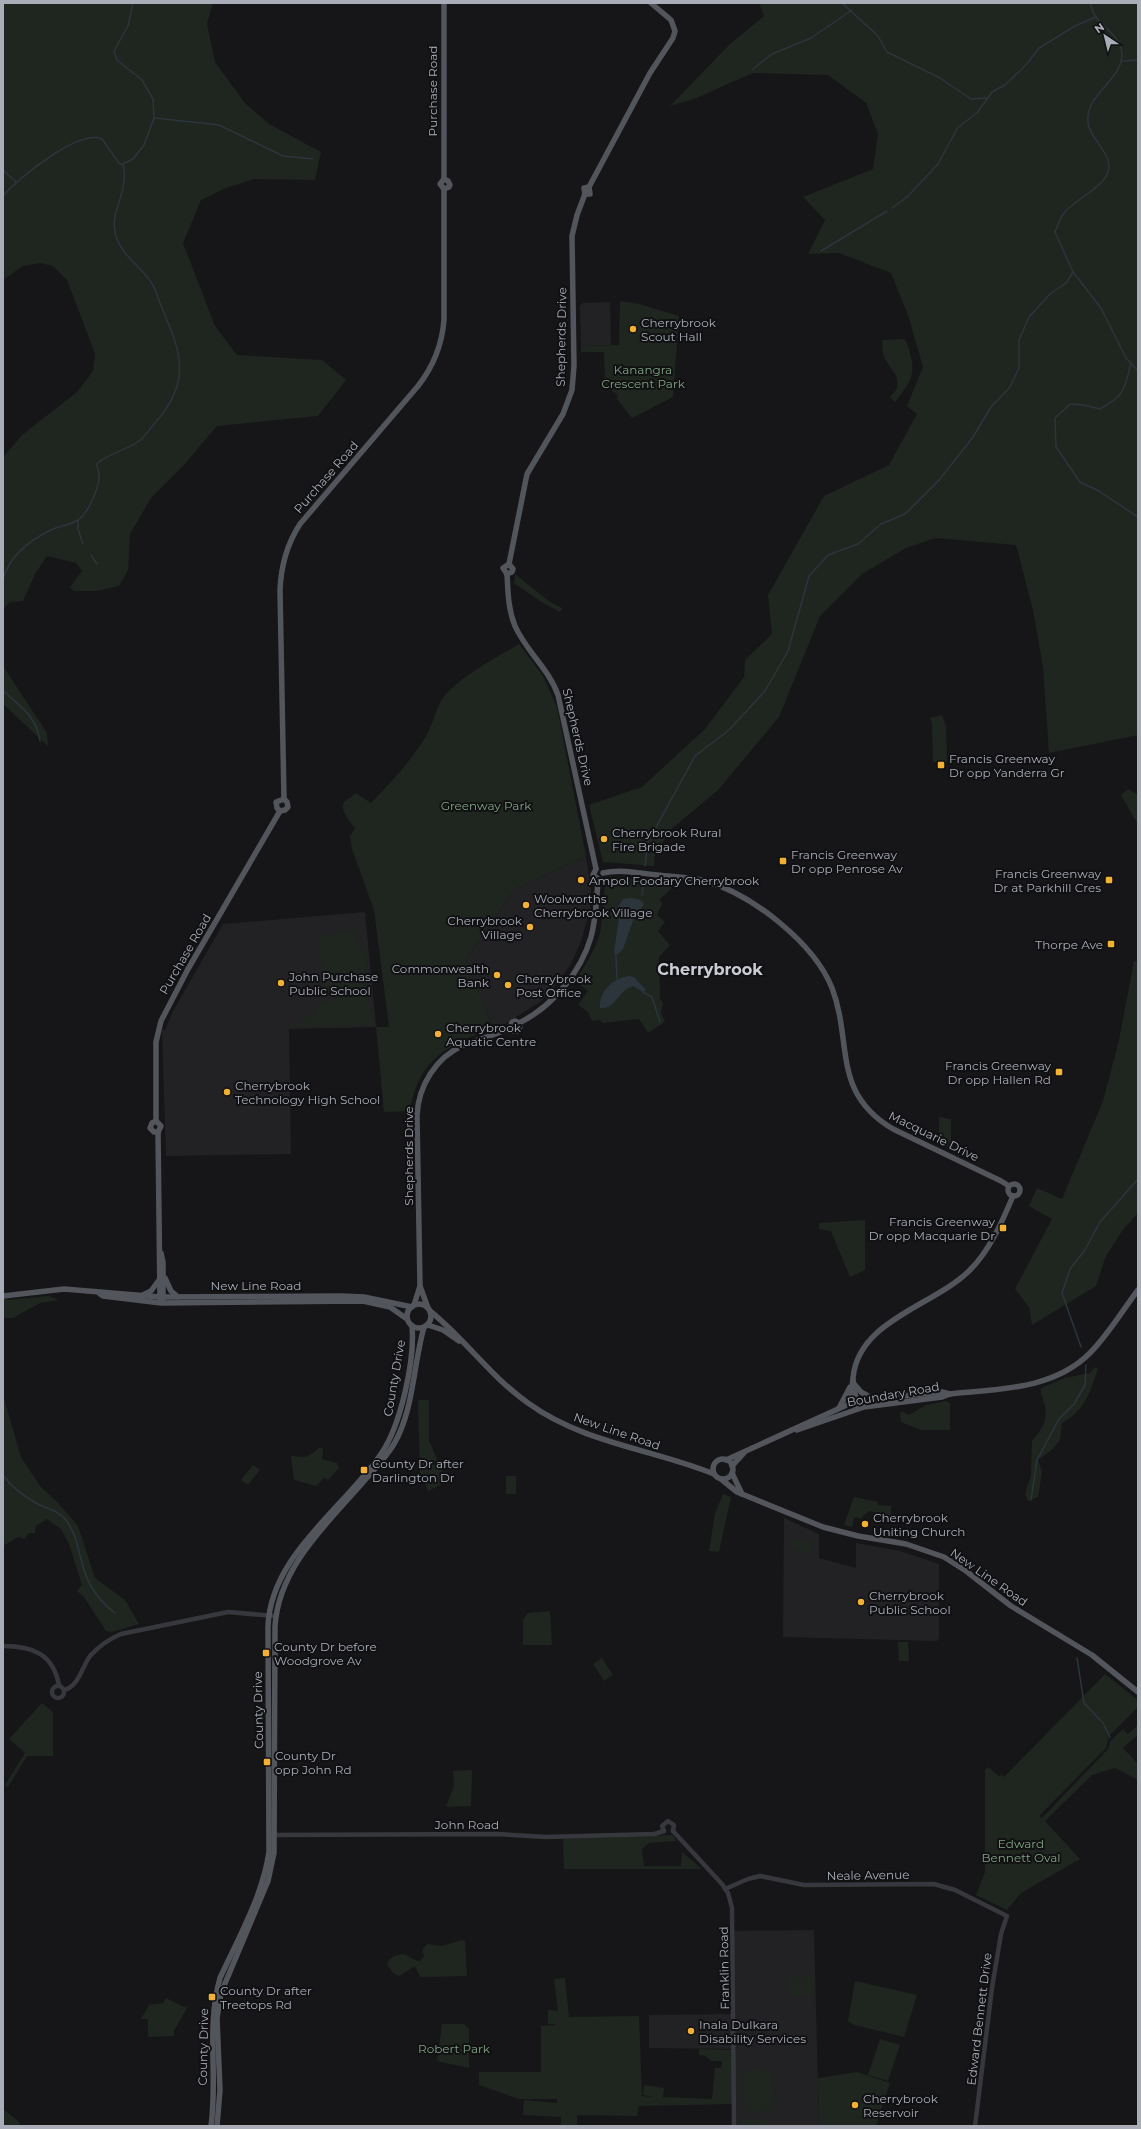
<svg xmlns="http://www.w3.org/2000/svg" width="1141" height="2129" viewBox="0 0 1141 2129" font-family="Montserrat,sans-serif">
<rect width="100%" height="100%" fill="#161618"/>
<g fill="#222225">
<path d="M610 302 611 345 581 346 580 306 583 303Z"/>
<path d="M586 856 591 889 590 908 582 939 571 964 553 989 540 1002 505 1024 493 1028 466 959 515 889Z"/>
<path d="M365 912 376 1027 289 1029 291 1154 166 1156 162 1030H165L173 1011 223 924Z"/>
<path d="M784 1518 819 1534V1558L856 1568V1543L900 1551 939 1564V1638L937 1641 783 1637Z"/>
<path d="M814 1930 819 2126H734L733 1931Z"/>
<path d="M733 2014 734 2049 649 2048V2015Z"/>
</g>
<g fill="#1e261f">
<path d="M3 3H213L207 24 215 62 245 103 269 124 321 152 315 180 254 179 226 188 201 200 183 243 215 326 237 355 322 360 346 380 318 416 217 426 184 465 151 498 130 534 128 570 119 586 96 591H74L70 587 82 571 76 563 47 556 35 574 23 601 10 602 3 610V457L22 435 77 392 93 371 95 354 67 280 53 266 40 263 23 266 3 280Z"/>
<path d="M759 3H1138V735L1049 753 1043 667 1033 610 1016 545 935 538 906 548 862 574 820 616 779 717 718 790 669 831 654 858V866L603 862 589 805 642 787 705 729 744 677 745 660 772 634 768 595 824 496 889 465 917 414 907 406 923 367 908 315 891 273 839 253 808 254 825 220 803 197 873 169 878 134 866 103 828 75 753 73 694 99 670 106 730 44 764 16Z"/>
<path d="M620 301 639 304 679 316 673 397 632 418 617 399 618 395 605 386 604 352H581V346L619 345Z"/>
<path d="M904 339C908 343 909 349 910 354 917 376 908 385 895 402L890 397C892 394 896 391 897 388 900 376 891 370 887 362 882 356 883 348 882 340Z"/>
<path d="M515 574 550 602 562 608 560 612 543 603 514 583Z"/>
<path d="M519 644 543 676 557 707 586 856 515 889 466 959 493 1028C448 1045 418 1059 410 1111L384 1112 376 1027H389L374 910 352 849 350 837 355 828C350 822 338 809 345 801 349 798 353 796 356 793L371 803C391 782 410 762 425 738 435 722 435 705 448 692 466 673 497 657 519 644Z"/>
<path d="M3 666 47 733 48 746 3 704Z"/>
<path d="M942 715 946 726 947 762H933L932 724 930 718Z"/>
<path d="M1128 789 1138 795V825L1121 795Z"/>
<path d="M607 878H629L673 883 671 889 660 899 662 904 657 915 665 922 658 931 670 945 659 957 660 999 663 1003 661 1013 665 1022 648 1033 639 1019 603 1023 600 1020 592 1021 588 1012 578 1005 588 991 575 981C584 968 599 944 601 927 602 919 604 883 607 878Z"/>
<path d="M357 930 359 945 367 957 366 968 363 975 364 988 325 994 318 936Z"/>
<path d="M1134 961H1138V1213L1122 1231 1105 1258 1096 1286 1032 1325 1029 1307 1015 1289 1052 1219 1029 1206 1037 1188 1062 1199 1103 1101 1119 1040Z"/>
<path d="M366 991 374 1025 291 1027 316 1012 315 1005Z"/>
<path d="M939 1117 951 1119V1149L939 1141Z"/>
<path d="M865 1220V1270L850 1277 831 1231 819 1229V1223Z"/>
<path d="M3 1296 8 1300 49 1296 59 1300 40 1303 13 1318H3Z"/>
<path d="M1095 1367 1098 1369C1090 1392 1085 1411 1062 1423L1060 1440 1053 1449 1038 1460 1042 1472 1038 1497 1028 1501 1025 1494 1031 1475 1032 1441C1041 1430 1048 1422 1045 1407 1044 1400 1040 1395 1041 1388L1065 1378 1090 1373Z"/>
<path d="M3 1395 21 1457 40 1486 58 1503 78 1526 95 1578 125 1600 139 1624 112 1632 106 1631 84 1597 77 1591 82 1585 69 1544 61 1529 47 1519 36 1526 35 1533H29L24 1539 18 1537 3 1546Z"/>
<path d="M418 1400H429V1441L446 1479 444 1483 428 1491 422 1477H420Z"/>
<path d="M946 1401 950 1403V1430H921L901 1422 900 1414 902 1411 909 1415 926 1405Z"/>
<path d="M320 1447 323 1449 322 1459 337 1463 339 1468 328 1480 324 1478 316 1486 294 1480 291 1456C306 1457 307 1459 320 1447Z"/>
<path d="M253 1465 260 1470 248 1485 241 1480Z"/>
<rect x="506" y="1476" width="10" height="18"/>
<path d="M723 1494 731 1497 719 1552 709 1551 715 1513Z"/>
<path d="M854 1497 878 1502 877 1505 891 1506V1517L884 1518 881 1514 869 1511 863 1516 862 1519 854 1517 852 1527 844 1525Z"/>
<path d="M793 1539 813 1542 811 1553 791 1550Z"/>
<path d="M550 1611 552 1645H523V1620L528 1613Z"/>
<path d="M898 1642H908L909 1661H899Z"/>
<path d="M602 1658 613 1675 604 1681 593 1664Z"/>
<path d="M1105 1674 1138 1700V1707L1109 1736 1106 1748 1039 1816 1042 1818 1108 1749 1110 1741 1123 1729 1128 1734 1138 1725V1735L1123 1748 1138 1764V1780L1115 1768 1092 1775 1045 1821 1080 1859 1021 1893 1007 1910 976 1895 985 1872V1770L988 1767 999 1776 1002 1775 1004 1777Z"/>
<path d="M42 1703 53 1712V1756H27L8 1787 5 1785 25 1753 9 1739Z"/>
<path d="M472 1770 471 1806 446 1807 454 1786 453 1771Z"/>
<path d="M673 1835 676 1841 649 1843 642 1849 644 1866H681L682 1852 702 1869H564L563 1839Z"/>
<path d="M462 1940 465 1941 467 1976 420 1977 415 1966 399 1976 393 1973 387 1965C388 1961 390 1959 393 1957 408 1949 408 1960 420 1961L424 1956 422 1950 427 1944 442 1946Z"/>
<rect x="789" y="1977" width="10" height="19"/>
<rect x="801" y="1977" width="10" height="19"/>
<path d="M565 1978 569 2017 639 2016 642 2096 653 2097 643 2095 644 2085 664 2088 663 2097 712 2099 715 2068H721L722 2061H711L705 2056 699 2055V2049L732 2050V2104L639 2106 637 2116 577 2115V2126H561V2117L523 2115 524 2100 557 2103V2099H519L479 2085V2072H541V2026L555 2025V2024H548V2010L558 2011 554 1979Z"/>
<path d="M855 1981 917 1995 904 2037 854 2025 848 2021Z"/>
<path d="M166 1998 184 2007 188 2006 187 2008 174 2031V2036L148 2037V2019H141L149 2005 163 2003Z"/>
<path d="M442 2024H464L469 2029V2068L437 2061Z"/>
<path d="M880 2039 900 2045 888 2081 868 2075Z"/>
<path d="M773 2069 775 2110 745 2112 743 2070Z"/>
<path d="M857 2072 890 2083 876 2126H819L818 2078Z"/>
<path d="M3 2109 19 2122 20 2126H3Z"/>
<path d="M742 2119H766L768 2126H738Z"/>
</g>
<g fill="#2c353c">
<path d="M631 898 640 900 644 904 634 918 623 949 616 956 614 952 619 918 618 907 623 899Z"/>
<path d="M629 976 634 977 646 990 643 992 633 986C618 990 616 1010 600 1008 599 991 613 978 629 976Z"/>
</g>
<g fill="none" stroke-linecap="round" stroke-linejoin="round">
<g stroke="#2c353c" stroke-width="1.5">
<path d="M842 3 878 36 887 52 940 78 971 99 987 98"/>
<path d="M1090 3C1092 8 1093 13 1096 17 1103 28 1117 34 1121 48 1129 78 1085 91 1088 122 1089 139 1114 154 1108 172 1103 188 1074 200 1064 213 1060 217 1058 226 1055 232L1073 272 1101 308 1126 358 1138 371"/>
<path d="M1123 61 1138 60"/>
<path d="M753 69 772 54 811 38 852 10"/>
<path d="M155 118 219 125 283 156 313 159"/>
<path d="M3 170 16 182"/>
<path d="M3 196C18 178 79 129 102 139L119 163 123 165"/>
<path d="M892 208 907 197 938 164 958 127 977 113 992 92 1005 85 1026 65 1039 48 1075 26 1096 17"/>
<path d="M821 251 887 211"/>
<path d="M1131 363C1124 390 1125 395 1100 409L1084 405 1070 404 1055 418 1056 447 1080 482 1099 491 1138 517"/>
<path d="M78 521V529L83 544"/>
<path d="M91 555 97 564"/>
<path d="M3 579C10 555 30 540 51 530 59 526 70 525 78 520 88 513 97 492 99 479 100 474 97 469 97 464 103 456 129 449 139 441 146 436 149 429 155 423 200 372 173 341 154 287 145 269 122 257 116 236 108 211 130 193 123 164L133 159 144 145 154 118 153 99 142 80 117 60 114 51 128 26 133 3"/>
<path d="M3 690C20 708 36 714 40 741"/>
<path d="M645 866 648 842 695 756 729 730 765 691 788 651 809 576 828 555 858 544 881 524 905 514 940 479 973 437 991 407 1010 387 1019 368V340L1029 317 1050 294 1066 283 1073 272"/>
<path d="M642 895 644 881"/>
<path d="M616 956 617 979"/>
<path d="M643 992 652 997 660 1022"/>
<path d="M1081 1347 1062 1293 1070 1269 1085 1250 1100 1222 1138 1179"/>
<path d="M3 1475C12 1488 23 1496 38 1504 48 1509 59 1511 66 1520 76 1533 78 1549 82 1563 87 1584 99 1601 115 1613"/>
<path d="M1031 1500 1037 1460 1059 1419 1074 1404 1085 1385 1086 1365"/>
<path d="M1077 1658 1084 1703 1103 1723 1110 1737"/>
</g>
<g stroke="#37383d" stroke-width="4.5">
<path d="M3 1646C33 1646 53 1654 59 1685"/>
<circle cx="58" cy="1692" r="6"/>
<path d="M64 1690C79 1686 82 1667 90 1656 99 1646 109 1639 121 1634L228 1612 275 1616"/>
<path d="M664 1831 662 1826 668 1821 674 1825 673 1831"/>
<path d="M673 1831 722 1884 728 1893 732 1908 734 2126"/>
<path d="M272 1835 497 1834 546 1837 654 1834 664 1831"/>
<path d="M725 1889 748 1879 760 1876 804 1885 934 1884 955 1890 1007 1916 1001 1934 992 1988 975 2126"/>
</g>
<g stroke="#53555c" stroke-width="5.5">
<path d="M444 3V179"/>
<path d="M444 179 448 181 450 185 449 187 444 189"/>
<path d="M444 179 440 184 444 189"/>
<path d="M589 187 650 73 673 38 675 31 671 20 651 3"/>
<path d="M585 194 584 188 589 187"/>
<path d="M585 194H590L589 187"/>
<path d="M509 564 527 474 563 414 572 390 574 366 572 236 577 215 585 194"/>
<path d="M507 574C508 592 508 609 515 626 526 651 549 669 558 695L596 869"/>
<path d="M507 574 503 568 509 564"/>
<path d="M507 574 512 572 513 569 509 564"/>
<path d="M284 799 280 590C281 566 287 544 300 524L418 386C433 367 442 345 444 320V189"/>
<path d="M280 811 285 810 288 807 287 802 284 799"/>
<path d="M280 811 277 808 276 802 284 799"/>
<path d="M596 869 593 875 598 879"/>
<path d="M603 873C621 869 639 873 657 875 673 877 690 877 705 881 752 894 814 943 832 988 853 1043 831 1092 893 1129L1001 1181 1009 1186"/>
<path d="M519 1023C552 1007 581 972 591 937 596 918 597 899 598 879"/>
<path d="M510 1028 513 1031H517L520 1027 519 1023"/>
<path d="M510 1028 512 1022 515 1021 519 1023"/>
<path d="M156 1121V1042L161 1021 188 969 280 811"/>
<path d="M156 1121 152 1123 150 1128 154 1132H158"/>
<path d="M156 1121 161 1126 158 1132"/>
<path d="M158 1132 160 1299"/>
<circle cx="1014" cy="1190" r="6"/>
<path d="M161 1253 163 1262V1299"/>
<path d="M165 1278 171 1291 178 1297"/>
<path d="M420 1286 428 1308"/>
<path d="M99 1293 103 1296 161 1303 363 1301 390 1307 407 1319"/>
<path d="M143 1295 151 1291 159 1280"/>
<path d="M3 1296 64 1289 160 1297 342 1296 364 1297 412 1307"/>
<circle cx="419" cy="1316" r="12"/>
<path d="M414 1305 420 1286 417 1116C418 1086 436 1057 464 1045 479 1039 495 1035 510 1028"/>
<path d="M430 1311C465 1339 491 1377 528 1403 583 1443 652 1449 714 1474"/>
<path d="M428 1325 443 1330 459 1341"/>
<path d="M853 1380 857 1405"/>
<path d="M855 1385 861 1392 873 1399"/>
<path d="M839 1408 850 1387"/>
<path d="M857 1409C849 1398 852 1390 853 1378 858 1320 934 1306 970 1270 990 1250 1002 1222 1013 1196"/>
<path d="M797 1430 864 1407 942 1397 950 1394"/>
<circle cx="723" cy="1469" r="10"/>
<path d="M726 1460 849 1404 873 1399 942 1392 950 1394C998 1389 1053 1390 1090 1353 1108 1335 1122 1311 1138 1290"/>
<path d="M732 1466 744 1453"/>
<path d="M732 1473 742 1494"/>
<path d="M721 1479 737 1492 823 1527 858 1536 906 1544 944 1557 966 1571 1011 1606 1092 1655 1138 1692"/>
<path d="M211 2126C218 2076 206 2027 220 1978 238 1939 263 1895 269 1852L268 1627C270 1556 344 1508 381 1454 401 1425 415 1360 412 1326"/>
<path d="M217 2126 220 2090 217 2018 221 1993 268 1881 274 1853 275 1626C279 1566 328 1523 365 1480 375 1469 386 1457 394 1444 414 1409 413 1366 424 1327"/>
</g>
</g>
<g fill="#f2b134" stroke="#111113" stroke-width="1.5">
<circle cx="633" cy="329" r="4"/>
<rect x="937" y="761" width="8" height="8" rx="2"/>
<circle cx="604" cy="839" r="4"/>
<rect x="779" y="857" width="8" height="8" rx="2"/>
<circle cx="581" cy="880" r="4"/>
<rect x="1105" y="876" width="8" height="8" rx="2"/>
<circle cx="526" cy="905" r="4"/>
<circle cx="530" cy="927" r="4"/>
<rect x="1107" y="940" width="8" height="8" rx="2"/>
<circle cx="497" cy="975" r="4"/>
<circle cx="281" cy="983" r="4"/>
<circle cx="508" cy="985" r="4"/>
<circle cx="438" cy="1034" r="4"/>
<rect x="1055" y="1068" width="8" height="8" rx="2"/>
<circle cx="227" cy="1092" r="4"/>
<rect x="999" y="1224" width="8" height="8" rx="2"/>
<rect x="360" y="1466" width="8" height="8" rx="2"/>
<circle cx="865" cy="1524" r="4"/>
<circle cx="861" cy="1602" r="4"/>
<rect x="262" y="1649" width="8" height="8" rx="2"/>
<rect x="263" y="1758" width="8" height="8" rx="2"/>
<rect x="208" y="1993" width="8" height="8" rx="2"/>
<circle cx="691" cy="2031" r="4"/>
<circle cx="855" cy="2105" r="4"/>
</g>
<g text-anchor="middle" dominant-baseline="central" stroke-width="4" stroke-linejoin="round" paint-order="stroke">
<g font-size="12" fill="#a8adb8" stroke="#111113">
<text transform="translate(432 91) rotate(-90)">Purchase Road</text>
<text transform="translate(561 337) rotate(-89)">Shepherds Drive</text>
<text transform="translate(326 477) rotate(-49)">Purchase Road</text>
<text transform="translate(578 737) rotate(77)">Shepherds Drive</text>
<text transform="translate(185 954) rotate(-60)">Purchase Road</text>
<text transform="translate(934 1136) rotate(26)">Macquarie Drive</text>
<text transform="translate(408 1156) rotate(-90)">Shepherds Drive</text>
<text x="256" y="1285">New Line Road</text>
<text transform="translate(394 1378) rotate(-80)">County Drive</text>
<text transform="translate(893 1394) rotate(-10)">Boundary Road</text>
<text transform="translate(617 1431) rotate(19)">New Line Road</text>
<text transform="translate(989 1577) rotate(35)">New Line Road</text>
<text transform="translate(258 1710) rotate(-91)">County Drive</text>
<text x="467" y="1824">John Road</text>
<text transform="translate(868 1875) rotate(-1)">Neale Avenue</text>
<text transform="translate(724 1968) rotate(-91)">Franklin Road</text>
<text transform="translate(979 2019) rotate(-83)">Edward Bennett Drive</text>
<text transform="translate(203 2047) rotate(-89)">County Drive</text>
</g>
<g font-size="12" fill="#a8adb8" stroke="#111113" text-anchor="start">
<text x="641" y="322">Cherrybrook<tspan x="641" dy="14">Scout Hall</tspan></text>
<text x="949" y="758">Francis Greenway<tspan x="949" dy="14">Dr opp Yanderra Gr</tspan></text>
<text x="612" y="832">Cherrybrook Rural<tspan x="612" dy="14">Fire Brigade</tspan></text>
<text x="791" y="854">Francis Greenway<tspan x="791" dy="14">Dr opp Penrose Av</tspan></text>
<text x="1101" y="873" text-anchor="end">Francis Greenway<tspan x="1101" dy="14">Dr at Parkhill Cres</tspan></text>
<text x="589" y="880">Ampol Foodary Cherrybrook</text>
<text x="534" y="898">Woolworths<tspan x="534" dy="14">Cherrybrook Village</tspan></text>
<text x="522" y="920" text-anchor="end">Cherrybrook<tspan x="522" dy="14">Village</tspan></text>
<text x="1103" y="944" text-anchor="end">Thorpe Ave</text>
<text x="489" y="968" text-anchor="end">Commonwealth<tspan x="489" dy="14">Bank</tspan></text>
<text x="289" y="976">John Purchase<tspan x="289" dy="14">Public School</tspan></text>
<text x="516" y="978">Cherrybrook<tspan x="516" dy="14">Post Office</tspan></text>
<text x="446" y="1027">Cherrybrook<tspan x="446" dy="14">Aquatic Centre</tspan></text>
<text x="1051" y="1065" text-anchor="end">Francis Greenway<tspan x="1051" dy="14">Dr opp Hallen Rd</tspan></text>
<text x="235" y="1085">Cherrybrook<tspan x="235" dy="14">Technology High School</tspan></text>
<text x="995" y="1221" text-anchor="end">Francis Greenway<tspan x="995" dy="14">Dr opp Macquarie Dr</tspan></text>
<text x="372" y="1463">County Dr after<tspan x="372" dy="14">Darlington Dr</tspan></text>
<text x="873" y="1517">Cherrybrook<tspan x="873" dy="14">Uniting Church</tspan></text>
<text x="869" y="1595">Cherrybrook<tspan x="869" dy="14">Public School</tspan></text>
<text x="274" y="1646">County Dr before<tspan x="274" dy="14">Woodgrove Av</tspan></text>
<text x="275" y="1755">County Dr<tspan x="275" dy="14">opp John Rd</tspan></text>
<text x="220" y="1990">County Dr after<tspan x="220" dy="14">Treetops Rd</tspan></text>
<text x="699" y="2024">Inala Dulkara<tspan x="699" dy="14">Disability Services</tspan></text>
<text x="863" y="2098">Cherrybrook<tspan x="863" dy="14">Reservoir</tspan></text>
</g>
<g font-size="12" fill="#7fa381" stroke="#111113">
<text x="643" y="369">Kanangra<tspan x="643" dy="14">Crescent Park</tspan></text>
<text x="486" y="805">Greenway Park</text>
<text x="1021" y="1843">Edward<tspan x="1021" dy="14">Bennett Oval</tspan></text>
<text x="454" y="2048">Robert Park</text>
</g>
<g font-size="16" font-weight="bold" fill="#c9ccd4" stroke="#111113">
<text x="710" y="969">Cherrybrook</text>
</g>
</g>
<rect width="1141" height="2129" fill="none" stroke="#a8adb8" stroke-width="8"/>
<g transform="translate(1105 36) rotate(325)" stroke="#111113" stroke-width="3" paint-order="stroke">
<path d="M0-3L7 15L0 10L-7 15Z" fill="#a8adb8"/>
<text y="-6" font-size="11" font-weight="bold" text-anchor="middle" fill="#a8adb8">N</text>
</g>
</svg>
